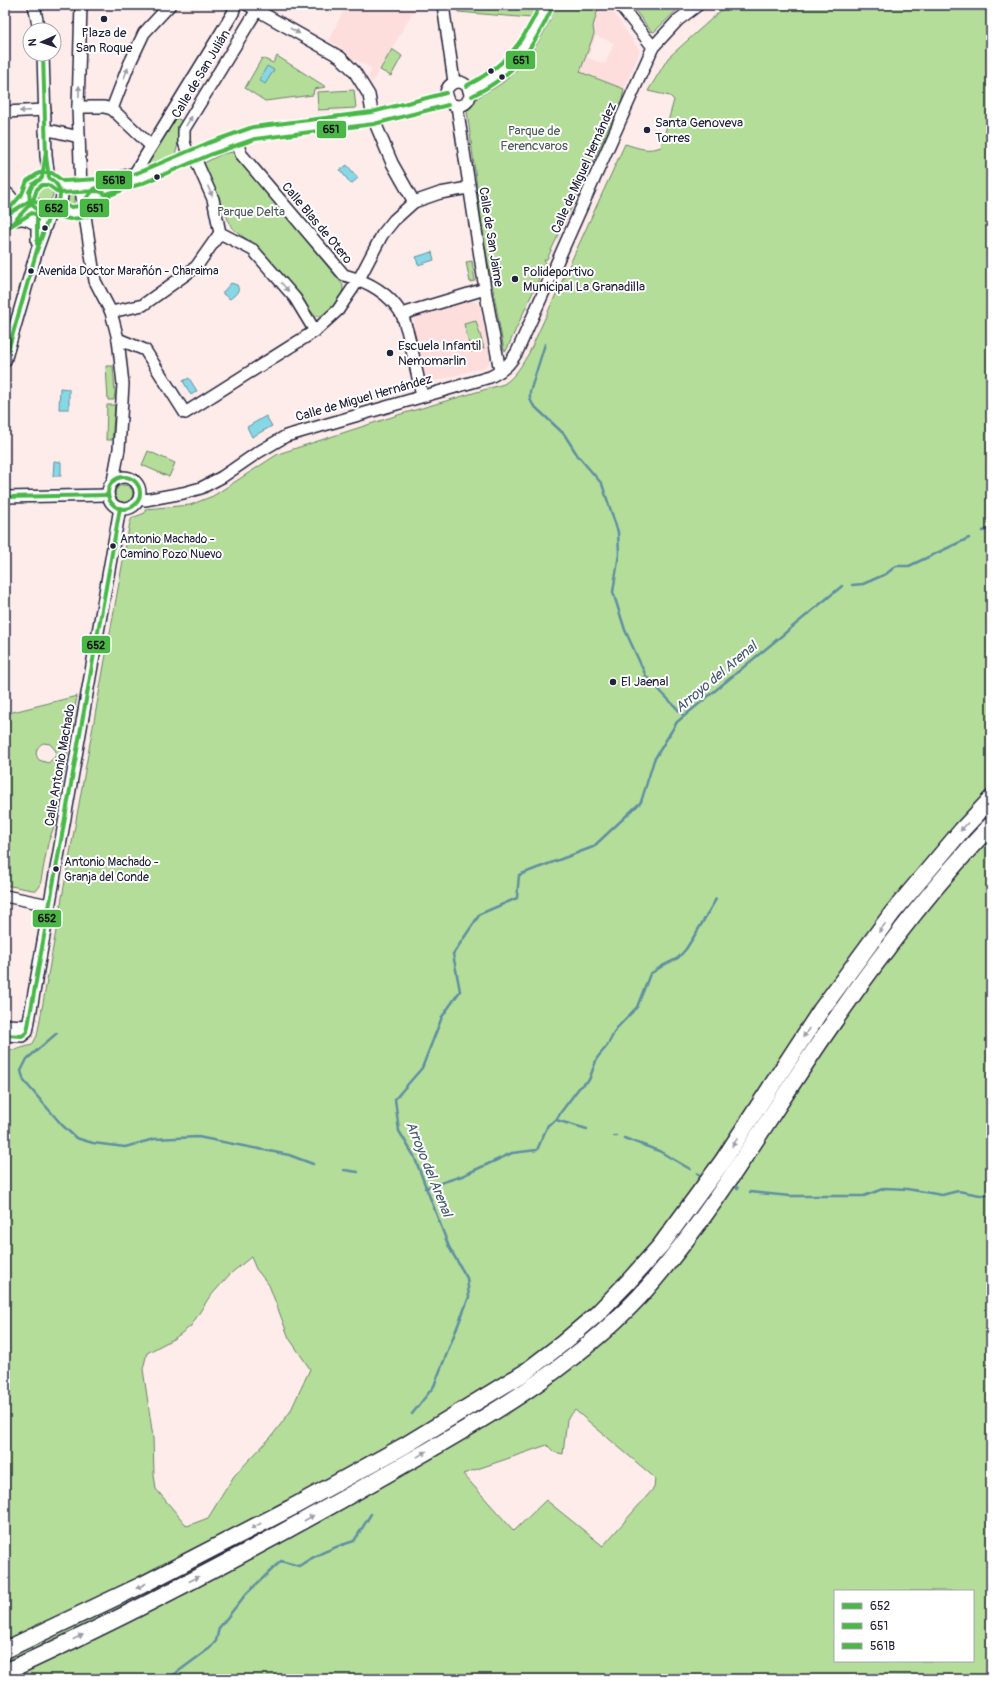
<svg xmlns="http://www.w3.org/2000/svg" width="996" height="1684" viewBox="0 0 996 1684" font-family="Pangolin,sans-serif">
<rect width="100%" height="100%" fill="#feeceb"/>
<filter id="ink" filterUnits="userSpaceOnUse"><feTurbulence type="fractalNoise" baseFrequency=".025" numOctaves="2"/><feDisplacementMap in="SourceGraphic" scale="8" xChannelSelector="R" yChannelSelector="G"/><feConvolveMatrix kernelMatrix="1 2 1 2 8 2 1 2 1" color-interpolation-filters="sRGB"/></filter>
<g filter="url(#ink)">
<g fill="#fddedd" fill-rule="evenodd">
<path d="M347 5H417L372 83 368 76 371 71 370 67 353 59 347 52 328 40Z"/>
<path d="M609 6 640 51 624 89 580 72 594 34 593 26 598 9ZM596 36 614 43 605 64 588 58Z"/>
<path d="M470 301 476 302 480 306 490 358 489 363 485 367 432 382 424 376 419 352 415 349 414 318 417 315Z"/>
</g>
<g fill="#b4dd9a" stroke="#6b806a" fill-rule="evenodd">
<path d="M457 5H536L531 18 458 12Z"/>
<path d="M556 5H608L598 9 593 26 594 34 580 72 624 89 622 100 547 259 544 260 546 263 506 351 504 350 484 240 467 111C468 99 492 91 502 83 525 66 547 32 556 5Z"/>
<path d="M631 5H682L654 32 651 31Z"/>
<path d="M727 5H991V1679H5V1049L14 1050 32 1045 37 1036 130 522 132 518 145 513V509L190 505 213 496 278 454 398 415 504 384C516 376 521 366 529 353L625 144C639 148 647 152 661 147L674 100 670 96 648 91 668 58ZM251 1257 256 1269 269 1285 289 1338 310 1369 290 1412 271 1437 234 1476 208 1518 187 1526 156 1489 154 1474 153 1437 143 1369 147 1353 175 1338 191 1326 208 1299 230 1274ZM575 1410 655 1478 654 1488 603 1546 546 1500 514 1531 463 1474 547 1445 554 1452 563 1454 567 1419ZM835 1591H973V1661H835Z"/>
<path d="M392 49 402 56 391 76 380 70Z"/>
<path d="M277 56 326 87 314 89 313 95 265 101 245 88 262 58 273 63Z"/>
<path d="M354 90 356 108 318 110 317 92Z"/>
<path d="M173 116 184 122 178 129V144L175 155 143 169Z"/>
<path d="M233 152 343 285C344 298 332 308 323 316H315L258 248 232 228 202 164 222 154Z"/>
<circle cx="45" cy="194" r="8"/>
<path d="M66 191H74V209L61 210 66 199Z"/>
<path d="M472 261 475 281 470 282 466 262Z"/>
<path d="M476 321 484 348 471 352 464 324Z"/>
<path d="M106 366H113L115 392 114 400H108Z"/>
<path d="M107 405H115L112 440H106Z"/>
<path d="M148 451 175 463 169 477 142 465Z"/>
<circle cx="124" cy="494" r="9"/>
<path d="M77 696 56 821 48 843 40 886 37 890H32L5 885V714ZM43 743 50 744 56 751 55 757 48 763 39 760C34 754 36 747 43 743Z"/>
</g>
<g fill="#88d7e5" stroke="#5f8fa1">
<path d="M267 66 274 70 265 84 259 80Z"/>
<path d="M347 165 358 178 351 184 340 170Z"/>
<path d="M432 252 434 260 418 265 416 257Z"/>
<path d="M231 283 237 285C241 291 235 295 230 299L223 294V292Z"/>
<path d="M189 378 197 391 191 395 183 381Z"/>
<path d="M60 388 69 389V409H59Z"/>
<path d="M266 416 272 426 252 437 247 427Z"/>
<path d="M54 461 61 462V476H53Z"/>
</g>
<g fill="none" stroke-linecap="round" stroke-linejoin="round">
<g stroke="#5f8fa1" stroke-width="2.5">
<path d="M545 344 530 392V399L533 405 564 434 578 456 602 484 618 532 619 554 613 592 625 630 646 676 684 716"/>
<path d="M983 531 991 528"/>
<path d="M852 585 863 584 886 574 896 566H909L969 538"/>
<path d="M57 1033 27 1059 21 1071 24 1081 62 1125 76 1138 93 1143 125 1147 154 1139 198 1137 289 1155 313 1164"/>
<path d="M556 1120 561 1112 579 1088 589 1080 597 1058 607 1046 616 1029 637 1007 650 974 664 965 678 958 686 949 698 930 716 899"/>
<path d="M614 1136H616"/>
<path d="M624 1138 659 1151 690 1169"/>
<path d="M344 1170 358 1172"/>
<path d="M697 1173 700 1175"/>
<path d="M735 1187 738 1188"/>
<path d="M425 1188 462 1176 512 1153 537 1150 548 1125 556 1120 587 1129"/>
<path d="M750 1192 790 1196H864L885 1188 907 1189 942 1195 958 1191 980 1195H991"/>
<path d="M412 1414 434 1386 469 1297 467 1278 449 1247 414 1156 399 1131 395 1099 422 1068 442 1017 460 991 453 954 480 914 517 898 519 875 593 847 641 802 654 760 677 722 842 586"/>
<path d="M168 1679 210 1648 216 1641 219 1628 246 1594 281 1561 299 1566C316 1554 334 1547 354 1541L371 1514"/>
</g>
<defs>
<g id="minor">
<path d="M34 5 39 30"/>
<path d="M81 5 78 107 81 190 95 281 111 312 118 339 123 384 119 449 113 481"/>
<path d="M248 5 340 57 354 71 369 95 373 118 392 163 414 202"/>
<path d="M443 5 454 82"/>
<path d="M620 5 653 47"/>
<path d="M43 54 46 156 49 178"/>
<circle cx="458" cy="94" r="12"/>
<path d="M469 91C511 74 530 44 547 5"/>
<path d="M457 106 485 289 500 371"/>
<path d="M78 107H104L112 109 151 146"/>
<path d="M112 109 128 67 144 33 170 5"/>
<path d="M5 112 45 110"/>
<path d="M45 131H53L79 137"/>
<path d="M236 139 241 154 344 275C367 281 388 292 401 313 404 318 405 325 407 330 413 352 417 374 422 396"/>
<path d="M194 156 213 199 220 233 253 250 295 298 315 331"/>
<path d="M189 157 184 142V129L257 10"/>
<path d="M122 177 135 173 233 13 235 5"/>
<circle cx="45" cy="195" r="17"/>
<path d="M60 187 99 185 105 188"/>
<path d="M5 192C13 197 15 203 14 213"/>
<path d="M37 210V241"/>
<path d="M52 210 73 215 84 211 91 200 105 188 139 179 236 139 254 133 373 118 447 99"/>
<path d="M6 222C21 218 25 217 38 226"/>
<path d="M6 222 28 197"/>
<path d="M111 312 143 305 196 267 220 233"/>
<path d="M402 314 485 289"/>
<path d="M118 339 145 350 185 413 315 331 338 310 359 279 382 235 394 220 414 202 440 193 468 188"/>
<path d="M5 361 37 250 51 211"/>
<circle cx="124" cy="493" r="16"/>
<path d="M5 497 108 495"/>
<path d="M139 499 145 500 183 493 201 488 222 477 257 453 286 436 490 377C504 370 509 365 517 352L653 47 678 20 698 5"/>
<path d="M5 896 49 905"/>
<path d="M5 1025 28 1026"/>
<path d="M5 1035 22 1036 27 1032 120 508"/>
</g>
<g id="highway">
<path d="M5 1650 142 1585 291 1508 404 1446 524 1373 563 1343 597 1314 628 1282 661 1245 722 1162 821 1010 893 912 962 830 991 799"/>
<path d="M5 1672C131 1615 253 1550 373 1482 467 1429 565 1376 640 1296 663 1271 683 1244 703 1217 749 1154 788 1087 833 1023 881 954 933 886 991 825"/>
</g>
</defs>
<use href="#minor" stroke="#22223b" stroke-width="14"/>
<use href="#highway" stroke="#22223b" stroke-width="19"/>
<use href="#minor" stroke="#fff" stroke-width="11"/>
<use href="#highway" stroke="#fff" stroke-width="16"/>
<defs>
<g id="bus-1">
<path d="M37 244V210L30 201 29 192 33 184 42 178 46 151"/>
<path d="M5 361 37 250 51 211C63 200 64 187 49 178L46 156 43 54"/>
<circle cx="124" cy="493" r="16"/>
<path d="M5 497 108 495"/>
<path d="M5 1035 22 1036 27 1032 120 508"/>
</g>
<g id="bus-2">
<path d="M472 96C514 76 533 49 552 8"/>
<path d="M9 227 32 213 42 217 53 216 70 219 80 218 88 216 103 198 123 190"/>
<path d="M9 227 33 201 37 189 42 185H48L59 193 98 191 106 194 141 184 212 154 255 139 374 124 448 105"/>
</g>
<g id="bus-3">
<path d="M466 86C505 67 523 43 540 5"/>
<path d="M5 214 22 194 27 181 39 173H52L63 181 99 179 106 182 137 173 208 143 253 127 372 112 446 93"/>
<path d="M5 216 31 200 43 205 58 204 71 207 80 206 95 188 119 178"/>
</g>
</defs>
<use href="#bus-1" stroke="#fff" stroke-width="7"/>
<use href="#bus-2" stroke="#fff" stroke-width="7"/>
<use href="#bus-3" stroke="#fff" stroke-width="7"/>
<use href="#bus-1" stroke="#4ab747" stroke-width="4"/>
<use href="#bus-2" stroke="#4ab747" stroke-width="4"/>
<use href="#bus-3" stroke="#4ab747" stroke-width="4"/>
</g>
<defs><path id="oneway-solid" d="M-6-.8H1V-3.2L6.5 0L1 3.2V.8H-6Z"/></defs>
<g fill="#9c9ca7">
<use href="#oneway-solid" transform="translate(295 31) rotate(30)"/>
<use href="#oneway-solid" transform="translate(126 73) rotate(-69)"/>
<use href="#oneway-solid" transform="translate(79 91) rotate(-89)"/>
<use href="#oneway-solid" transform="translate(25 111) rotate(178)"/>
<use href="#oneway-solid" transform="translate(189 121) rotate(-58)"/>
<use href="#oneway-solid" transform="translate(210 191) rotate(66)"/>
<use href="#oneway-solid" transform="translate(285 287) rotate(49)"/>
<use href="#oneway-solid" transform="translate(964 827) rotate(133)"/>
<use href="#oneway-solid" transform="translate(882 928) rotate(126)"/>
<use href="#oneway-solid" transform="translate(806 1033) rotate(123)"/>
<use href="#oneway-solid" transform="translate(735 1142) rotate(123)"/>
<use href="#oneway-solid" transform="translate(422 1454) rotate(-31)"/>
<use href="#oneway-solid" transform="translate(309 1518) rotate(-30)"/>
<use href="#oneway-solid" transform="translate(256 1526) rotate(152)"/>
<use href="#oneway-solid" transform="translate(194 1579) rotate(-27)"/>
<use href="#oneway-solid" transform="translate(141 1586) rotate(153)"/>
<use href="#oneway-solid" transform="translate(78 1637) rotate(-27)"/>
</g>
</g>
<g fill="#22223b" stroke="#fff" stroke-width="1.5">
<circle cx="104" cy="19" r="4"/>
<circle cx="491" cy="71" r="3.5"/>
<circle cx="502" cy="77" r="3.5"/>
<circle cx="647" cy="130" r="4"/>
<circle cx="157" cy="177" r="3.5"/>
<circle cx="45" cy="228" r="3.5"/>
<circle cx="31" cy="271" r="3.5"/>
<circle cx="515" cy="279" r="4"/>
<circle cx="390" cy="353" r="4"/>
<circle cx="113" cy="546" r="3.5"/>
<circle cx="613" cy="682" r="4"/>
<circle cx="56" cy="869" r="3.5"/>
</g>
<g text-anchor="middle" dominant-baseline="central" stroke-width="4" stroke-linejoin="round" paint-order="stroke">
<g font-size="12" fill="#22223b" stroke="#fff" text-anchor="start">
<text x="38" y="271">Avenida Doctor Marañón - Charaima</text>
<text x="120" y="539">Antonio Machado -<tspan x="120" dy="15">Camino Pozo Nuevo</tspan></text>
<text x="64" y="862">Antonio Machado -<tspan x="64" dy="15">Granja del Conde</tspan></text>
</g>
<g font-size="13" fill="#22223b" stroke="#fff" text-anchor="start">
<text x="104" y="33" text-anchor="middle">Plaza de<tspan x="104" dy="15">San Roque</tspan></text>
<text x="655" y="123">Santa Genoveva<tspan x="655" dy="15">Torres</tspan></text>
<text x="523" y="272">Polideportivo<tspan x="523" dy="15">Municipal La Granadilla</tspan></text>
<text x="398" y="346">Escuela Infantil<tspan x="398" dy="15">Nemomarlin</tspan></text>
<text x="621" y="682">El Jaenal</text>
</g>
<g font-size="13" fill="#22223b" stroke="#fff">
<text transform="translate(201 74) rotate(-59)">Calle de San Julián</text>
<text transform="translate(584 168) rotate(-66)">Calle de Miguel Hernández</text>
<text transform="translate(317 223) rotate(50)">Calle Blas de Otero</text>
<text transform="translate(491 237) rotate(81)">Calle de San Jaime</text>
<text transform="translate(364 398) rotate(-16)">Calle de Miguel Hernández</text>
<text transform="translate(60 765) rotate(-80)">Calle Antonio Machado</text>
</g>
<g font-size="13" fill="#4e5a58" stroke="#fff">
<text x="534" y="131">Parque de<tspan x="534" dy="15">Ferencvaros</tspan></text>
<text x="251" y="212">Parque Delta</text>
</g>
<g font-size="14" font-style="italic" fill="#41586e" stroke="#fff">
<text transform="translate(716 677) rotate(-40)">Arroyo del Arenal</text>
<text transform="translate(429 1169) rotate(68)">Arroyo del Arenal</text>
</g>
</g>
<g stroke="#fff" stroke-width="1.5">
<rect x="505" y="50" width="31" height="20" rx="4" fill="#4ab747"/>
<rect x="316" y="120" width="31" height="19" rx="4" fill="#4ab747"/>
<rect x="95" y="170" width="38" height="20" rx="4" fill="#4ab747"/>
<rect x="79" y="198" width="31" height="20" rx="4" fill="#4ab747"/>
<rect x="38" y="199" width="31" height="19" rx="4" fill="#4ab747"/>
<rect x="81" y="635" width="30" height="19" rx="4" fill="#4ab747"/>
<rect x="32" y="909" width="30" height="19" rx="4" fill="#4ab747"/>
</g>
<g font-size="11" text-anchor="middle" font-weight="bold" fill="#111">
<text x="521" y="64">651</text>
<text x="331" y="133">651</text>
<text x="114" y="184">561B</text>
<text x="95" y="212">651</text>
<text x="54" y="212">652</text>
<text x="96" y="649">652</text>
<text x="47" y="922">652</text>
</g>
<rect width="996" height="1684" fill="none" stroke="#fff" stroke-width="20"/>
<rect x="10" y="10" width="976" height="1664" fill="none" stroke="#22223b" stroke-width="1.5" filter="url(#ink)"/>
<rect x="834" y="1590" width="140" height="72" fill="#ffffff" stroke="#a7a7b1"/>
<rect x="842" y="1603" width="20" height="6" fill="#4ab747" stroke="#a7a7b1"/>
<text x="870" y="1610" font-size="12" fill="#22223b">652</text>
<rect x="842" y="1623" width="20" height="6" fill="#4ab747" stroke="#a7a7b1"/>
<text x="870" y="1630" font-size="12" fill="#22223b">651</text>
<rect x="842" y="1643" width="20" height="6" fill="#4ab747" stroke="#a7a7b1"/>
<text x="870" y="1650" font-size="12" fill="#22223b">561B</text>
<g transform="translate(42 42) rotate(267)"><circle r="19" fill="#ffffff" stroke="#a7a7b1"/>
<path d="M0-3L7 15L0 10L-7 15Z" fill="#22223b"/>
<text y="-6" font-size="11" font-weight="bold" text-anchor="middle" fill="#22223b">N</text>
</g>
</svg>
